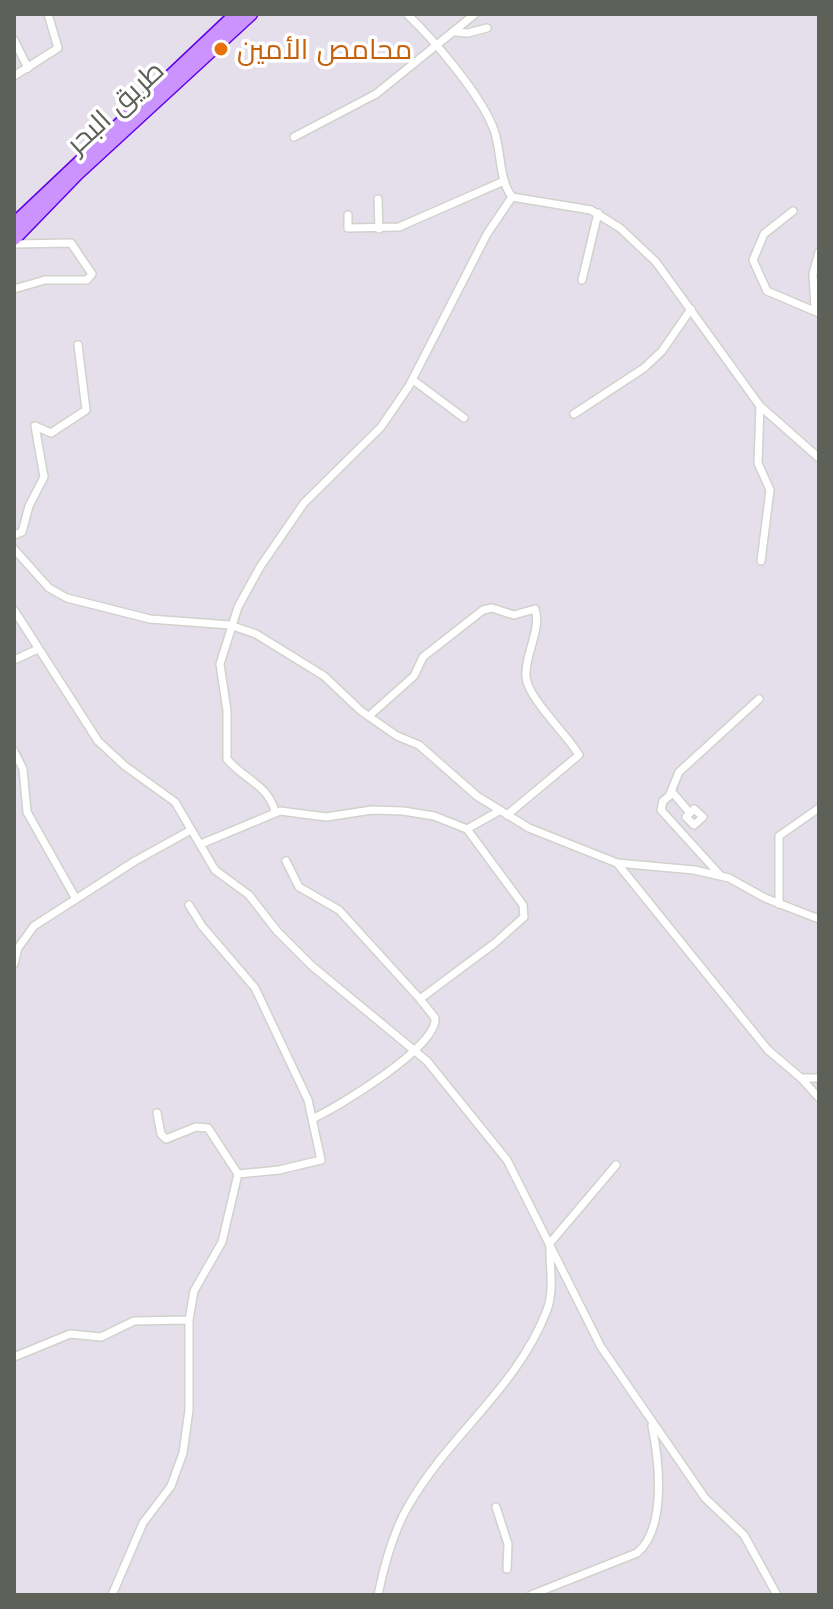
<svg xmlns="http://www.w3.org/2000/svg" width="833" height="1609" viewBox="0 0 833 1609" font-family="Jost,Cairo,sans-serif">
<rect width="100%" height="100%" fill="#e5dfec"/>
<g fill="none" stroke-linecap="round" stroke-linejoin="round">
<defs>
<g id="minor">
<path d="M455 32 468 33 487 28"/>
<path d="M14 40 28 68"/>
<path d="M14 76 58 48 48 14"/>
<path d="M294 137 376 94 475 14"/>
<path d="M512 197 591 210 620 228 656 262 760 406 819 458"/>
<path d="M378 199 379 229"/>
<path d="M793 211 764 234 753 260 767 291 819 313"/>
<path d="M348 215V228L399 227 504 181"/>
<path d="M14 244 71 243 92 274 87 280H45L14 289"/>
<path d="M582 280 598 213"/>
<path d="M815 308 813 274 819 252"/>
<path d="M413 380 464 418"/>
<path d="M760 406 758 463 770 490 761 561"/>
<path d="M574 414 644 368 662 351 691 309"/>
<path d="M14 535 22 532 29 506 44 477 35 426 51 433 86 410 78 345"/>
<path d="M14 549 49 588 67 598 150 619 230 625 256 634 324 676 361 711 397 736 419 745 477 796 529 828 617 863 694 870 729 878 765 898 819 919"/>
<path d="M14 610 98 741 125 766 175 802 215 870 249 895 277 931 312 966 427 1061 507 1160 601 1347 705 1498 744 1535 777 1595"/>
<path d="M14 660 38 649"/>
<path d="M369 716 414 676 423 657 483 610 492 608 514 615 535 609C542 630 524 655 526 677 528 699 567 734 579 755L507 815"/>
<path d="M14 751 23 769 27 812 76 899"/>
<path d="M670 794 679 772 759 699"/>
<path d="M275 812C269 785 243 779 227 759V711L220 664 238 607 260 567 304 503 381 427 409 386 487 234 512 197C498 178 502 152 494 130 482 96 434 40 407 14"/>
<path d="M690 813 686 817 694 825 703 817 694 809 690 813 673 793 663 801 661 810 720 875"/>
<path d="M201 844 280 811 326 817 372 810 403 811 434 816 467 829"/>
<path d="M286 861 299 887 339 910 420 999"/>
<path d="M617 863 768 1050 801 1078"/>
<path d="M779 904V836L819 808"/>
<path d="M14 964 18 948 34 926 135 861 191 830"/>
<path d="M819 1078H801L819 1098"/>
<path d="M157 1113 161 1134 166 1139 196 1127 208 1128 238 1174"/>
<path d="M314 1118C339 1106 438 1047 435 1018L420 999 495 943 524 917 523 905 467 829 499 811"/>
<path d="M14 1357 70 1334 101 1337 134 1321 189 1320 194 1291 222 1242 238 1174 279 1170 321 1160 308 1100 255 988 202 926 189 905"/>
<path d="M496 1507 508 1544 507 1569"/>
<path d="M112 1595 143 1523 171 1486 183 1453 189 1410V1320"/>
<path d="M378 1595C384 1566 394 1529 410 1503 451 1433 517 1388 547 1310 555 1288 549 1266 550 1243L616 1165"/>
<path d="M531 1595 637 1553C667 1528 659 1460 652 1426"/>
</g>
<g id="trunk">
<path d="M14 224 236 14"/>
<path d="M14 239 77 174 251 14"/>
</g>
</defs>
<use href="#minor" stroke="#d0d2cb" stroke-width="10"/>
<use href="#trunk" stroke="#6100ea" stroke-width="15"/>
<use href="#minor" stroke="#fff" stroke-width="7"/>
<use href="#trunk" stroke="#ca93fe" stroke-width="12"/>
</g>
<circle fill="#e8710a" stroke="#fff" stroke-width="3" cx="221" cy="49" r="8"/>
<g text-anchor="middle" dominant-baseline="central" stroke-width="7" stroke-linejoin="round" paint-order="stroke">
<g font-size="28" fill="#c56008" stroke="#fff" text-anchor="start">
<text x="237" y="49">محامص الأمين</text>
</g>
<g font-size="28" fill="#5e6158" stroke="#fff">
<text transform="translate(115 107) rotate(-43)">طريق البحر</text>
</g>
</g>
<rect width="833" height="1609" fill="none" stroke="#5e6158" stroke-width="32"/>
</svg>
